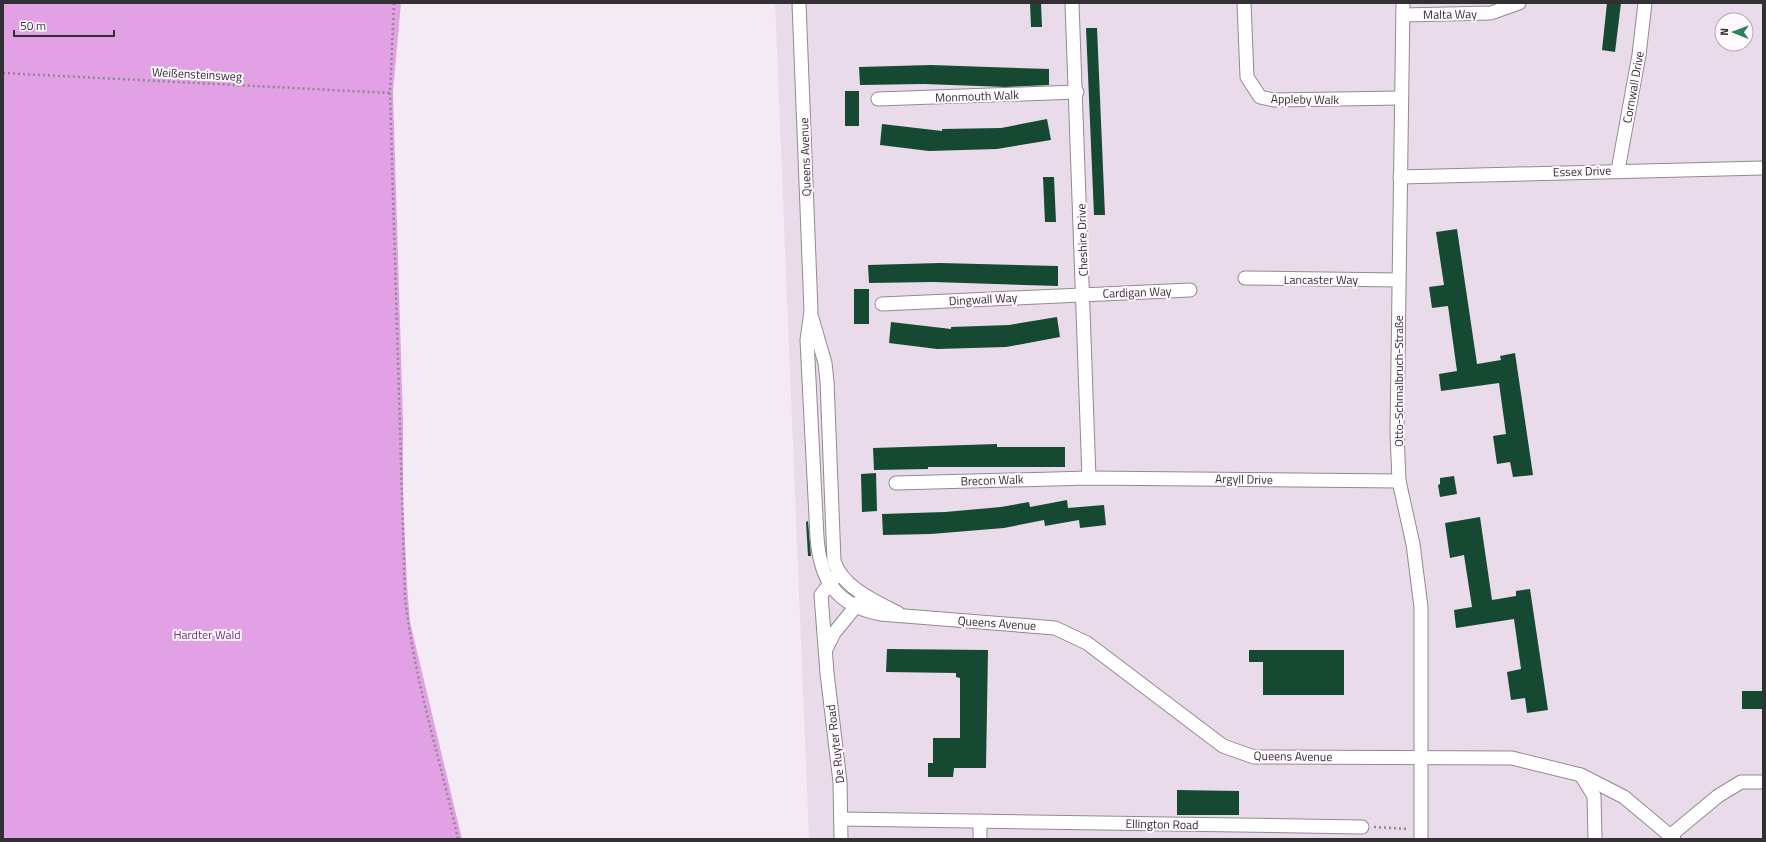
<svg xmlns="http://www.w3.org/2000/svg" width="1766" height="842" viewBox="0 0 1766 842" font-family="'Titillium Web',sans-serif">
<rect width="100%" height="100%" fill="#f4eaf4"/>
<path fill="#eadbeb" fill-rule="evenodd" d="M775 3H1763V839H809ZM1722 20H1746V44H1722Z"/>
<path fill="#e2a1e4" d="M3 3H401L393 92 403 421V499L407 584 410 622 462 839H3Z"/>
<g fill="#154931">
<path d="M1030 3H1041L1042 27H1031Z"/>
<path d="M1607 3H1621L1615 52 1602 50Z"/>
<path d="M1086 28H1097L1105 215H1094Z"/>
<path d="M931 65 1049 69V85L1006 87 924 84 860 85 859 67Z"/>
<rect x="845" y="91" width="14" height="35"/>
<path d="M1047 119 1051 140 997 149 929 151 880 145 882 124 942 131V129L1001 128Z"/>
<path d="M1043 177H1054L1056 222H1045Z"/>
<path d="M1457 229 1477 364 1501 360 1500 356 1515 353 1533 475 1513 477 1510 462 1497 464 1493 436 1506 434 1499 383 1441 391 1439 374 1457 371 1448 306 1432 308 1429 287 1444 285 1436 232Z"/>
<path d="M940 263 1058 266V286L933 282 869 283 868 265Z"/>
<rect x="854" y="289" width="15" height="35"/>
<path d="M1057 317 1060 337 1006 347 937 349 889 343 891 322 951 329V327L1009 325Z"/>
<path d="M997 444V447H1065V467H928V469L874 470 873 448Z"/>
<path d="M876 473 877 511 862 512 861 474Z"/>
<path d="M1454 476 1457 494 1440 497 1438 485 1440 484V478Z"/>
<path d="M1067 500 1068 508 1104 505 1106 525 1080 528 1079 520 1045 526 1044 520 1004 528 931 534 883 535 882 514 945 512 1001 507 1029 502 1030 507Z"/>
<path d="M1480 517 1492 600 1516 596V591L1530 589 1548 710 1527 713 1525 698 1511 700 1507 672 1521 669 1514 619 1456 628 1454 610 1472 607 1464 555 1450 558 1445 523Z"/>
<path d="M808 521 811 556H808L806 522Z"/>
<path d="M887 649 988 650 986 768H954L953 777H928V763H933V738H960V678L956 677V673L886 672Z"/>
<path d="M1249 650H1344V695H1263V662H1249Z"/>
<rect x="1742" y="691" width="21" height="18"/>
<path d="M1177 790 1239 791V815H1177Z"/>
</g>
<g fill="none" stroke-linecap="round" stroke-linejoin="round">
<defs>
<g id="minor">
<path d="M799 3 811 311 807 340 817 537C820 580 836 605 880 614L1055 628 1087 643 1223 746 1254 757 1512 758 1581 775 1624 797 1674 839"/>
<path d="M1072 3 1089 478"/>
<path d="M1244 3 1247 77 1260 97 1274 100 1401 98"/>
<path d="M1403 3 1397 433 1399 481 1413 544 1421 607V839"/>
<path d="M1403 15 1491 13 1519 3"/>
<path d="M878 99 1077 92"/>
<path d="M1618 170 1639 55 1645 3"/>
<path d="M1400 177 1763 168"/>
<path d="M1245 278 1398 280"/>
<path d="M882 304 1190 290"/>
<path d="M812 318 825 363 827 381 834 561C842 587 874 601 898 613"/>
<path d="M896 483 1089 478 1399 481"/>
<path d="M835 577 821 595 827 673 840 782 841 839"/>
<path d="M826 649 834 633 861 600"/>
<path d="M1581 775 1594 796 1595 839"/>
<path d="M841 819 1362 827"/>
<path d="M1671 835 1718 796 1741 782H1763"/>
<path d="M980 839V821"/>
</g>
</defs>
<use href="#minor" stroke="#928992" stroke-width="15"/>
<g stroke="#8d878e" stroke-width="2.5" stroke-dasharray="2 3" stroke-linecap="butt">
<path d="M394 3 390 93 405 597C414 679 440 759 458 839"/>
<path d="M3 73 390 93"/>
<path d="M1374 827 1409 829"/>
</g>
<use href="#minor" stroke="#fff" stroke-width="13"/>
</g>
<g text-anchor="middle" dominant-baseline="central" stroke-width="4" stroke-linejoin="round" paint-order="stroke">
<g font-size="12" fill="#333034" stroke="#fff9ff">
<text transform="translate(1450 14) rotate(-1)">Malta Way</text>
<text transform="translate(197 74) rotate(3)">Weißensteinsweg</text>
<text transform="translate(1633 87) rotate(-80)">Cornwall Drive</text>
<text transform="translate(977 96) rotate(-2)">Monmouth Walk</text>
<text transform="translate(1305 99) rotate(1)">Appleby Walk</text>
<text transform="translate(805 157) rotate(-92)">Queens Avenue</text>
<text transform="translate(1582 171) rotate(-2)">Essex Drive</text>
<text transform="translate(1082 240) rotate(-92)">Cheshire Drive</text>
<text x="1321" y="279">Lancaster Way</text>
<text transform="translate(1137 292) rotate(-2)">Cardigan Way</text>
<text transform="translate(983 299) rotate(-3)">Dingwall Way</text>
<text transform="translate(1398 381) rotate(-90)">Otto-Schmalbruch-Straße</text>
<text transform="translate(1244 479) rotate(1)">Argyll Drive</text>
<text transform="translate(992 480) rotate(-2)">Brecon Walk</text>
<text transform="translate(997 623) rotate(4)">Queens Avenue</text>
<text transform="translate(835 744) rotate(-97)">De Ruyter Road</text>
<text transform="translate(1293 756) rotate(1)">Queens Avenue</text>
<text transform="translate(1162 824) rotate(1)">Ellington Road</text>
</g>
<g font-size="12" fill="#752a7a" stroke="#fff9ff">
<text x="207" y="634">Hardter Wald</text>
</g>
</g>
<rect width="1766" height="842" fill="none" stroke="#333034" stroke-width="8"/>
<g transform="translate(1734 32) rotate(271)"><circle r="19" fill="#fff9ff" stroke="#ada9ae"/>
<path d="M0-3L7 15L0 10L-7 15Z" fill="#288359"/>
<text y="-6" font-size="11" font-weight="bold" text-anchor="middle" fill="#333034">N</text>
</g>
<path d="M14 30v6h100v-6" fill="none" stroke="#333034" stroke-width="2"/>
<text x="20" y="30" font-size="12" fill="#333034" stroke="#fff9ff" stroke-width="3" paint-order="stroke">50 m</text>
</svg>
